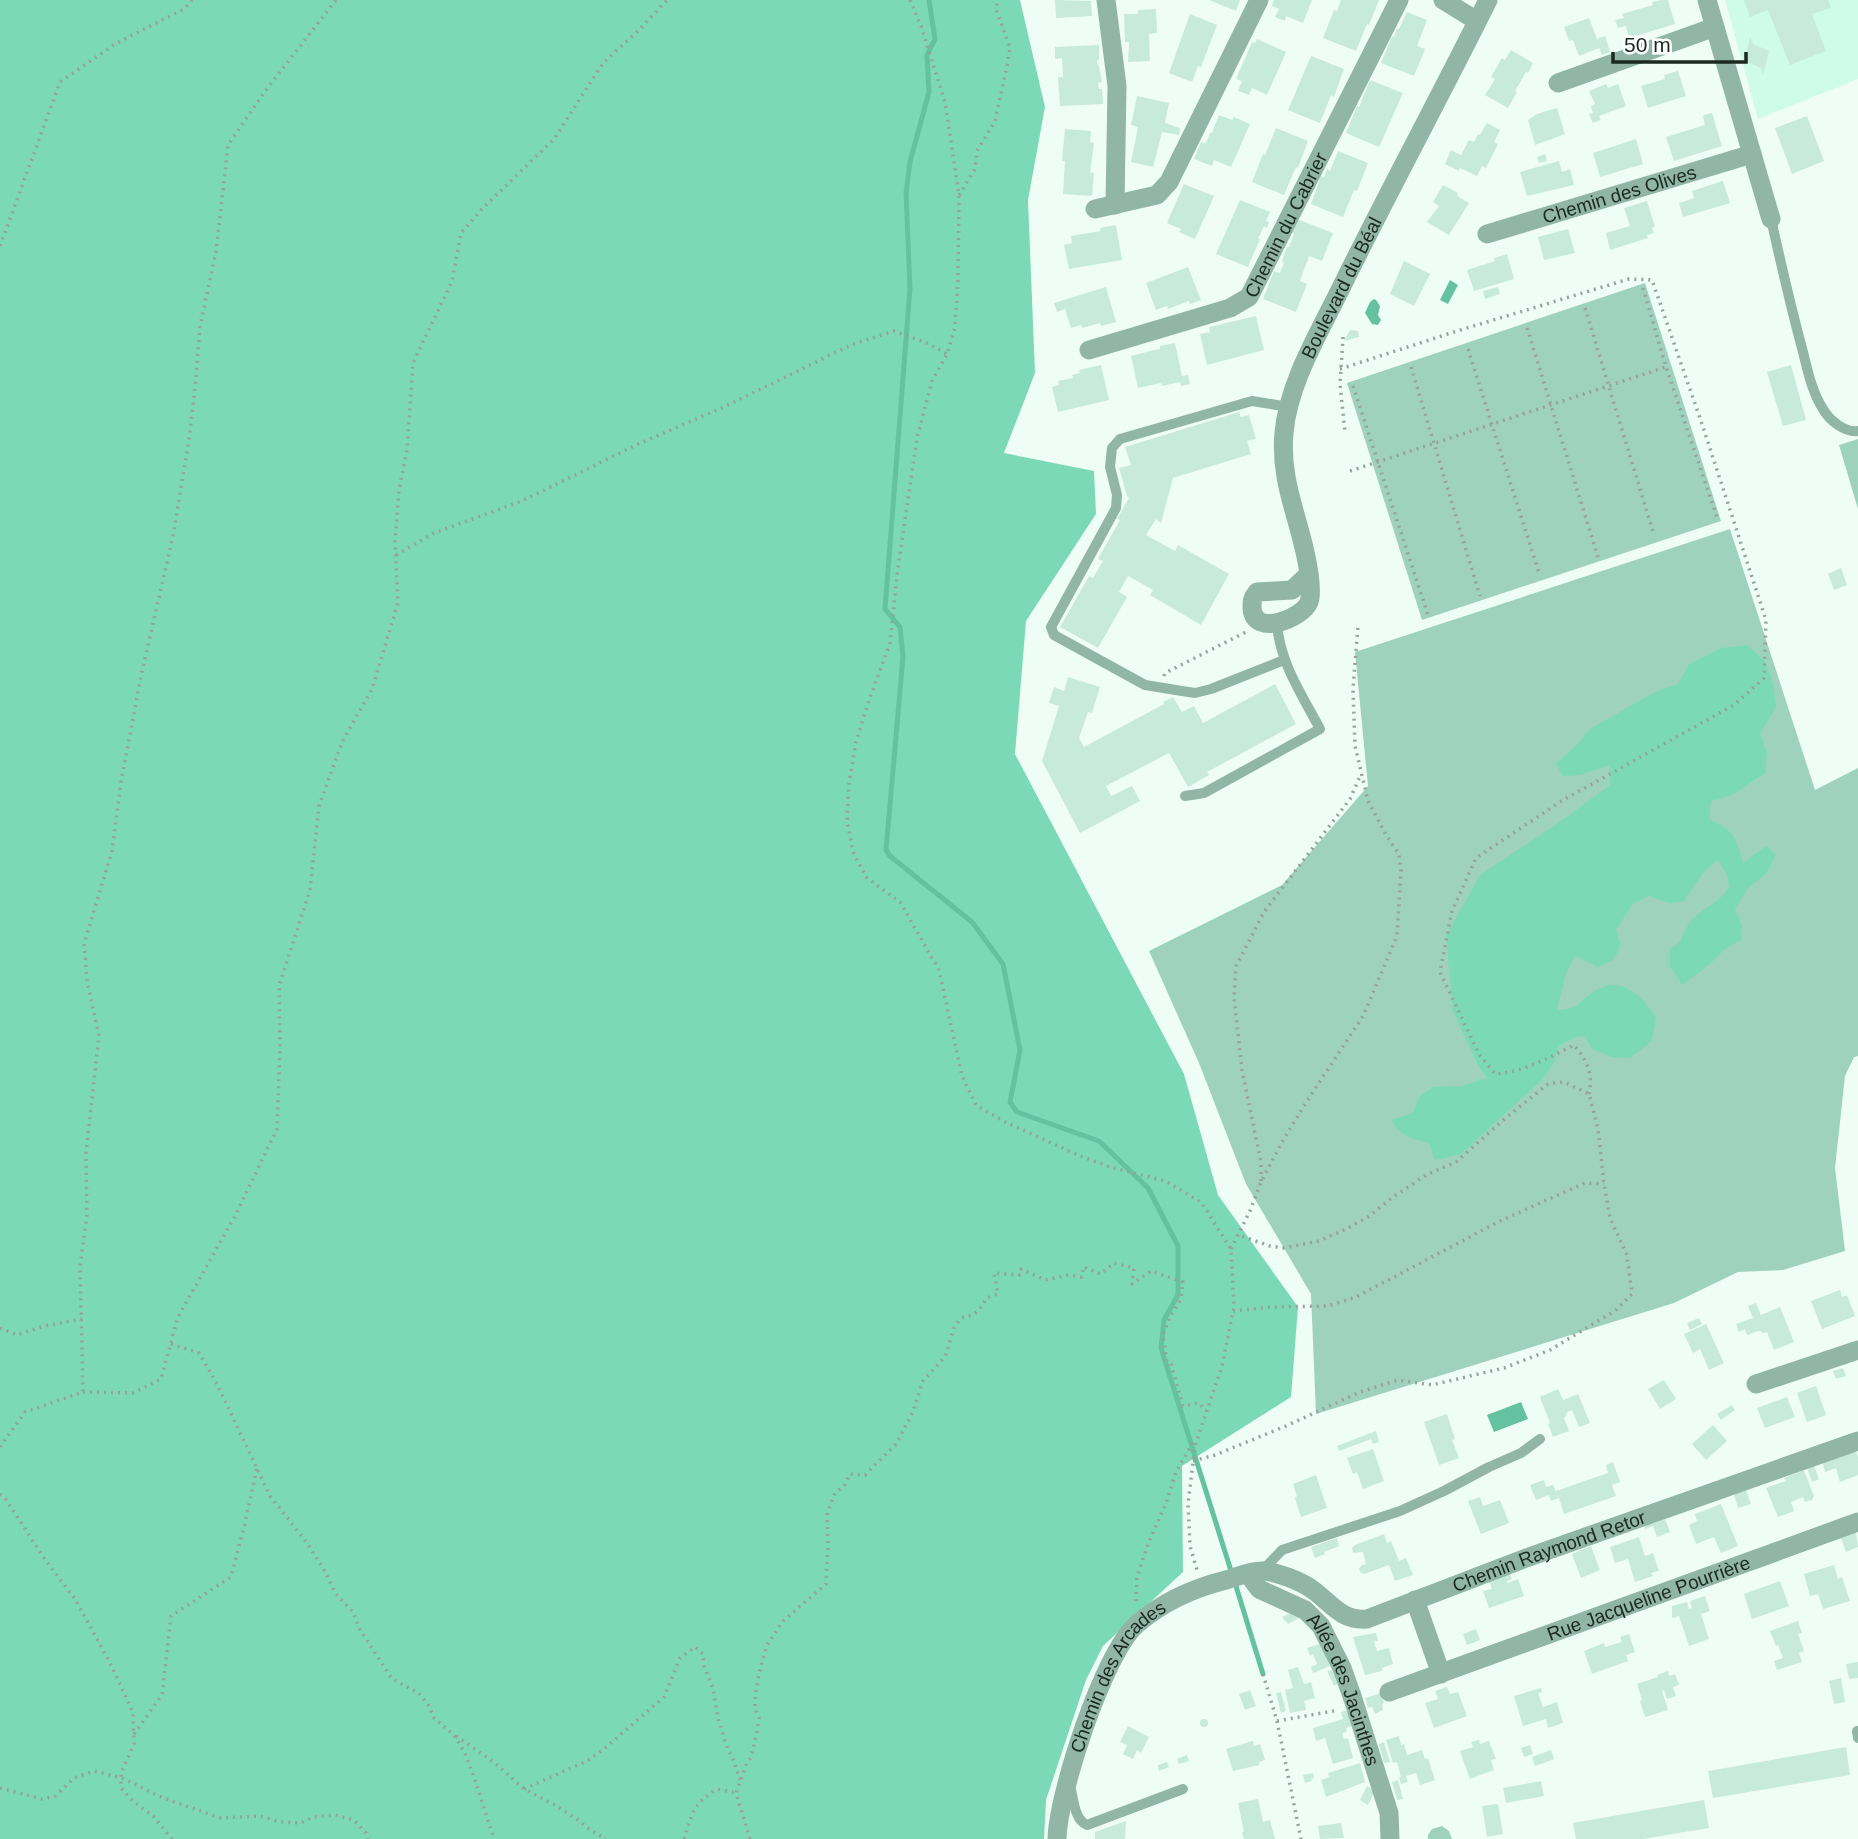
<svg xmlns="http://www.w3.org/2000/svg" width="1858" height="1839" viewBox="0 0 1858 1839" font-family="Arial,sans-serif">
<rect width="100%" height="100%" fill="#effdf7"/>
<path fill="#cffbe9" d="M1725 0H1858V79L1758 119Z"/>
<g fill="#9fd2be">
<path d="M1645 283 1721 521 1422 620 1347 383Z"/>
<path d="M1858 439V509L1839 445Z"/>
<path d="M1730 529 1815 790 1858 768V1056L1854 1057 1845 1076 1835 1168 1845 1251 1783 1270 1738 1272 1674 1303 1316 1414 1311 1294 1246 1184 1199 1063 1149 951 1282 885 1368 786 1355 652Z"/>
<path d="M1442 1826 1449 1831 1452 1839H1428V1835L1432 1829Z"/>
</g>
<g fill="#7cd9b8">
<path d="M0 0H1020L1045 107 1028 200 1035 373 1004 453 1094 471 1096 514 1026 621 1015 754 1184 1074 1218 1195 1298 1307 1291 1397 1182 1466 1183 1572 1103 1646 1086 1680 1046 1800 1044 1839H0Z"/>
<path d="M1747 645 1765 661 1773 683 1776 707 1760 734 1767 752 1765 773 1733 795 1711 801 1709 819C1735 832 1736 836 1743 863L1766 846 1776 855 1767 873 1748 888 1735 909 1742 926 1741 940 1725 949 1709 965 1682 985 1670 967V949C1685 940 1679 940 1687 927 1697 910 1717 905 1729 888L1727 874 1717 860 1703 873 1683 902 1669 903 1649 896 1633 904 1616 930 1621 946 1613 960 1598 967 1575 956 1567 971 1557 1010C1578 1009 1575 1005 1590 994 1619 973 1639 992 1656 1017L1652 1041 1630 1058 1612 1057 1592 1049 1585 1036 1575 1037 1559 1046 1554 1063 1542 1080 1461 1154 1435 1160 1429 1143C1411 1139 1401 1137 1391 1120L1413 1113 1419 1097 1433 1087 1461 1086 1487 1078 1478 1065 1453 1011 1446 936 1480 875 1554 826 1610 785V765L1580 775 1562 776 1556 763 1573 749 1590 729 1655 692 1678 684 1689 664 1721 648Z"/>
</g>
<g fill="#64c1a1">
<path d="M1450 280 1458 285 1448 304 1440 300Z"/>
<path d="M1374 299 1376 300 1380 306 1378 315 1381 320 1378 325 1372 324 1365 313 1370 302Z"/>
<path d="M1521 1402 1528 1419 1494 1432 1487 1415Z"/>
</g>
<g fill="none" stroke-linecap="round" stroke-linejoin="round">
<g stroke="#64c1a1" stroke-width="5">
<path d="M929 0 935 39 927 55 929 92 910 162 906 193 910 288 885 609 900 627 903 657 886 850 890 856 972 922 1003 964 1020 1050 1010 1102 1017 1112 1099 1141 1148 1188 1178 1246V1295L1164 1320 1161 1348 1232 1574"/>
<path d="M1235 1583 1263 1674"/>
</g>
</g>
<g fill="#c7eadc">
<path d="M1055 0 1091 1 1092 16 1056 18Z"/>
<path d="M1209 0H1240L1236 11Z"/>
<path d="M1274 0H1312L1303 23 1286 16 1285 21 1275 17 1279 9 1272 6Z"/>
<path d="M1341 0H1379L1369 25 1367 24 1356 51 1323 38 1334 10 1337 11Z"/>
<path d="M1661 0H1668L1675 24 1629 38 1626 26 1618 28 1615 20 1624 18 1622 14 1653 5 1652 2Z"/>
<path d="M1744 0H1828L1831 8 1812 14 1826 51 1790 65 1768 10 1750 17Z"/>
<path d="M1156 9 1157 33 1149 34 1150 61 1128 62 1129 42H1125L1124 14H1138V10Z"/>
<path d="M1407 12 1427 20 1417 46 1425 49 1414 76 1381 63 1392 36 1394 37 1397 29H1399Z"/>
<path d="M1190 14 1217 25 1201 67 1198 66 1192 82 1169 73Z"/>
<path d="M1589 18 1597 39 1605 36 1610 52 1602 55 1599 48 1579 56 1573 40 1569 41 1564 27Z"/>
<path d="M1750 37 1753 44 1769 51 1763 75 1761 68 1745 61Z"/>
<path d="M1257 39 1286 52 1267 95 1252 88 1249 95 1238 91 1242 81 1236 79 1252 42 1255 43Z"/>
<path d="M1099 45V60H1097L1098 66H1099L1102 82 1098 83 1099 89H1102L1103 104 1060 106 1058 77H1063L1062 58 1055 59V47Z"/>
<path d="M1511 50 1533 63 1528 73 1526 72 1515 91 1517 92 1508 108 1485 95 1495 79 1491 77 1502 58 1505 60Z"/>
<path d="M1311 56 1344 69 1334 97 1331 95 1320 123 1288 110Z"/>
<path d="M1678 71 1686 96 1648 108 1641 86 1665 79 1664 75Z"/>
<path d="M1370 80 1403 93 1379 147 1346 133 1357 106 1359 107Z"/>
<path d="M1606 84 1608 88 1618 84 1626 106 1599 116 1601 120 1593 123 1589 114 1593 113 1591 106 1595 104 1589 91Z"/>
<path d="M1137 96 1169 103 1165 123 1180 128 1179 135 1162 132 1153 167 1131 162 1138 127 1131 125Z"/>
<path d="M1557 108 1565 134 1535 145 1528 120 1537 114Z"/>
<path d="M1712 113 1722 146 1674 161 1666 137 1705 125 1703 117 1704 115Z"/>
<path d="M1219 115 1232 120 1234 117 1250 124 1231 167 1214 160 1212 166 1194 159 1201 142 1206 143 1210 133H1212Z"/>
<path d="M1807 116 1824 161 1792 174 1775 128Z"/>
<path d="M1487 123 1500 130 1494 142 1498 144 1486 168 1482 166 1477 176 1460 168 1459 171 1445 164 1451 150 1461 155 1469 140 1474 142 1478 134 1480 135Z"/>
<path d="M1276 128 1308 141 1298 168 1296 167 1284 195 1252 182 1263 154 1265 155Z"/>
<path d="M1065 129 1091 131 1090 142 1094 143 1090 173H1094L1092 196 1063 194 1065 161H1062Z"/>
<path d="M1636 139 1643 164 1600 177 1593 153Z"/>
<path d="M1338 151 1368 163 1357 191 1354 190 1343 217 1311 204 1321 176 1324 177 1327 169 1330 171Z"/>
<path d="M1545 154 1547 161 1539 163 1537 157Z"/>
<path d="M1559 161 1562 172 1570 169 1574 185 1527 196 1520 172Z"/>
<path d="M1723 181 1730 203 1683 217 1679 203 1694 198 1692 191Z"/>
<path d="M1184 184 1214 196 1195 239 1179 232 1181 229 1167 223Z"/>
<path d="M1443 185 1458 193 1457 196 1469 203 1449 235 1427 222 1439 206 1433 202Z"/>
<path d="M1240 200 1270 212 1266 221 1269 222 1267 228 1264 226 1258 239H1260L1248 267 1216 254Z"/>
<path d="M1647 201 1655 227 1652 228 1654 233 1647 235 1648 238 1610 250 1606 233 1630 226 1624 208Z"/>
<path d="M1297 219 1333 233 1322 261 1309 256 1300 281 1307 284 1296 312 1263 299 1274 271 1280 273 1284 263 1282 262 1284 255 1287 247H1289L1294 234 1291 232Z"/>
<path d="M1116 225 1122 260 1069 269 1064 245 1072 243 1071 236 1101 231 1100 228Z"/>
<path d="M1568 229 1575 253 1544 260 1538 237Z"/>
<path d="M1507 254 1514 279 1474 291 1467 270 1495 261 1494 258Z"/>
<path d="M1404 261 1430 274 1414 306 1390 294Z"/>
<path d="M1188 267 1201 300 1190 304 1189 301 1168 309 1167 306 1156 310 1146 283Z"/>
<path d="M1106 287 1116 322 1101 326 1100 323 1082 328 1081 325 1071 328 1065 309 1057 312 1054 303Z"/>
<path d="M1498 287 1500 294 1485 299 1483 291Z"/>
<path d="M1256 316 1264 350 1207 365 1200 334 1210 332 1209 327Z"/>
<path d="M1350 330 1358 331 1359 337 1344 341Z"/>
<path d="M1175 343 1182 376 1188 375 1190 384 1181 386 1180 382 1162 386 1161 383 1138 388 1131 356 1154 350 1160 349V346Z"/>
<path d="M1101 365 1109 400 1058 412 1052 387 1059 385 1058 381 1073 378 1072 375 1080 373 1079 370Z"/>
<path d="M1791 365 1806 420 1783 426 1767 372Z"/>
<path d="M1239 412 1241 417 1249 415 1256 439 1247 441 1251 454 1173 478 1161 523 1156 519 1146 535 1175 551 1178 545 1229 574 1201 625 1150 595 1153 590 1128 576 1119 592 1127 597 1098 648 1060 627 1089 576 1093 578 1103 561 1098 559 1120 520 1117 519 1129 498 1127 496 1119 468 1131 465 1125 447Z"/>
<path d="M1841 568 1847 585 1834 590 1828 574Z"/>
<path d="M1068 677 1100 687 1092 713 1088 712 1079 738 1084 747 1164 704 1163 702 1173 697 1182 712 1194 706 1203 723 1275 684 1296 724 1207 772 1209 775 1188 787 1169 753 1106 786 1111 796 1132 786 1140 801 1080 833 1042 761 1059 706 1049 703 1054 687 1064 691Z"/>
<path d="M1840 1290 1842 1297 1847 1295 1855 1316 1822 1329 1811 1301Z"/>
<path d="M1756 1303 1761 1315 1780 1307 1794 1342 1774 1350 1767 1332 1763 1333 1761 1331H1758L1747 1335 1745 1329 1739 1332 1736 1324 1753 1318 1748 1306Z"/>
<path d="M1699 1318 1702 1324 1690 1330 1687 1323Z"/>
<path d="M1706 1324 1724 1363 1709 1370 1700 1349 1693 1353 1684 1334Z"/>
<path d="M1843 1368 1846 1376 1836 1379 1833 1371Z"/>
<path d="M1664 1380 1676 1399 1660 1409 1648 1389Z"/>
<path d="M1816 1386 1826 1415 1807 1422 1797 1393Z"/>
<path d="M1558 1389 1563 1400 1578 1394 1590 1423 1579 1427 1572 1410 1567 1412 1566 1416 1564 1418 1569 1431 1553 1437 1548 1424 1550 1423 1540 1397Z"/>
<path d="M1787 1397 1795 1417 1765 1428 1757 1408Z"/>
<path d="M1732 1405 1735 1410 1721 1420 1717 1414Z"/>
<path d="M1447 1414 1455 1439 1452 1440 1459 1458 1439 1465 1424 1422Z"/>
<path d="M1713 1425 1727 1441 1706 1460 1692 1444Z"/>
<path d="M1376 1431 1379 1442 1373 1444 1371 1439 1339 1451 1337 1446Z"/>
<path d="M1373 1449 1384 1481 1363 1489 1357 1472 1353 1474 1347 1458Z"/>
<path d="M1855 1449 1858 1457V1475L1840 1482 1836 1468 1825 1472 1822 1461Z"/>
<path d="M1613 1462 1620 1482 1612 1485 1616 1496 1564 1514 1559 1498 1551 1501 1549 1495 1536 1500 1530 1485 1544 1480 1546 1487 1553 1485 1556 1491 1608 1473 1606 1465Z"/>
<path d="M1814 1465 1819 1479 1812 1482 1807 1468Z"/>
<path d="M1804 1470 1814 1496 1812 1500 1805 1502 1803 1497 1791 1502 1794 1511 1778 1517 1766 1488 1786 1481 1784 1478Z"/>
<path d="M1316 1475 1327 1508 1301 1517 1295 1498 1297 1497 1293 1484Z"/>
<path d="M1746 1490 1751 1504 1738 1508 1734 1494Z"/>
<path d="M1480 1497 1483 1506 1500 1500 1509 1523 1481 1534 1468 1501Z"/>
<path d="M1721 1504 1738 1546 1721 1553 1714 1537 1696 1544 1689 1525 1697 1521 1695 1514Z"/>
<path d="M1665 1519 1670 1532 1657 1537 1653 1526 1645 1529 1644 1524 1651 1522 1653 1526 1652 1524Z"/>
<path d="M1856 1532 1858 1547 1846 1552 1841 1538Z"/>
<path d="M1384 1534 1387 1543 1391 1541 1399 1561 1406 1558 1413 1575 1395 1581 1389 1565 1364 1574 1361 1573 1359 1569 1362 1565 1366 1564 1363 1552 1353 1553 1352 1548 1355 1545Z"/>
<path d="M1639 1537 1645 1556 1653 1553 1659 1571 1651 1573 1653 1576 1635 1582 1628 1559 1615 1563 1610 1547Z"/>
<path d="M1337 1538 1339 1546 1324 1552 1325 1554 1315 1558 1311 1547Z"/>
<path d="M1591 1546 1600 1570 1581 1578 1572 1554Z"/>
<path d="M1834 1565 1838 1579 1842 1577 1850 1601 1823 1609 1818 1594 1810 1596 1804 1574Z"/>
<path d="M1510 1574 1512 1579 1507 1581 1508 1583 1518 1579 1524 1596 1489 1608 1483 1591 1492 1589 1489 1581Z"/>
<path d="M1780 1581 1789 1606 1752 1619 1744 1594Z"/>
<path d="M1705 1596 1710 1611 1701 1614 1709 1639 1689 1646 1679 1616 1672 1618V1606L1687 1602 1689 1609 1692 1608 1690 1601Z"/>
<path d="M1295 1611 1301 1617 1288 1624 1282 1617Z"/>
<path d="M1798 1621 1802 1633 1798 1634 1804 1651 1799 1653 1802 1662 1777 1670 1774 1661 1783 1658 1778 1645 1776 1646 1770 1631Z"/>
<path d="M1476 1629 1480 1640 1467 1645 1463 1634Z"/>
<path d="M1376 1633 1378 1641H1374L1377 1651 1389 1648 1393 1664 1382 1668V1671L1365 1675 1353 1637Z"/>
<path d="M1629 1634 1635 1652 1626 1655 1628 1661 1592 1674 1584 1651 1604 1643 1605 1647 1622 1642 1620 1637Z"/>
<path d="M1322 1643 1330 1666 1313 1673 1311 1667 1317 1664 1313 1654 1310 1656 1307 1648Z"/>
<path d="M1858 1662V1678L1849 1679 1846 1664Z"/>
<path d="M1298 1667 1304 1684 1311 1682 1315 1698 1304 1701 1306 1710 1290 1713 1285 1690 1293 1688 1288 1670Z"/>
<path d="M1335 1670 1341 1682 1334 1686 1327 1671Z"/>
<path d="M1668 1671 1669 1676 1675 1674 1679 1685 1673 1687 1676 1696 1667 1699 1664 1690 1662 1691 1668 1710 1645 1717 1640 1701 1642 1700 1637 1684 1658 1677 1657 1675Z"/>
<path d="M1841 1678 1845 1702 1834 1704 1829 1681Z"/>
<path d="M1447 1687 1450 1694 1458 1692 1467 1716 1434 1728 1425 1703 1438 1699 1435 1691Z"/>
<path d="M1541 1688 1542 1692 1538 1693 1543 1707 1557 1702 1563 1723 1548 1728 1546 1719 1523 1726 1514 1696Z"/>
<path d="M1250 1690 1256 1706 1245 1710 1239 1694Z"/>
<path d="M1281 1692 1286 1711 1281 1713 1276 1693Z"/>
<path d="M1381 1693 1384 1703 1382 1704 1383 1710 1375 1714 1372 1707 1368 1708 1365 1698Z"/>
<path d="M1350 1710 1355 1725 1346 1728 1347 1732 1342 1733 1344 1739 1348 1738 1353 1758 1333 1764 1325 1738 1316 1741 1313 1728 1343 1719 1341 1712Z"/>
<circle cx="1204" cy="1723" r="4"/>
<path d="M1128 1726 1149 1737 1141 1753 1137 1750 1133 1759 1123 1754 1127 1745 1120 1742Z"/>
<path d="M1399 1736 1401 1745 1404 1744 1407 1755 1422 1750 1425 1759 1428 1758 1435 1780 1420 1785 1416 1773 1406 1776 1408 1782 1401 1784 1399 1777H1401L1397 1762 1393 1763 1386 1740Z"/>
<path d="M1479 1740 1480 1744 1489 1741 1496 1759 1491 1760 1494 1770 1470 1779 1460 1751 1473 1747 1471 1742Z"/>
<path d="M1253 1741 1254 1746 1260 1744 1265 1760 1259 1762V1765L1233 1771 1226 1749Z"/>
<path d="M1384 1742 1390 1762 1384 1763 1379 1744Z"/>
<path d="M1530 1745 1533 1754 1524 1757 1521 1748Z"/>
<path d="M1846 1747 1850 1775 1713 1798 1708 1771Z"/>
<path d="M1551 1750 1554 1759 1535 1766 1532 1757Z"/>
<path d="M1187 1755 1189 1761 1179 1764 1177 1759Z"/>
<path d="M1167 1762 1169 1767 1159 1771 1158 1765Z"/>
<path d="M1360 1763 1365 1782 1326 1797 1321 1780 1329 1777 1328 1773Z"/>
<path d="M1313 1773 1314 1778 1311 1779 1312 1781 1305 1783 1303 1775Z"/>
<path d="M1398 1780 1403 1799 1397 1800 1392 1782Z"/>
<path d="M1541 1781 1544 1796 1506 1803 1503 1788Z"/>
<path d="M1367 1786 1375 1791 1368 1805 1360 1800Z"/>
<path d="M1258 1799 1263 1822 1270 1820 1275 1839H1244L1242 1832H1244L1238 1803Z"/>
<path d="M1704 1800 1709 1828 1643 1839H1576L1573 1823Z"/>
<path d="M1498 1804 1503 1834 1487 1837 1482 1806Z"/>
<path d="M1126 1821 1125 1839H1095V1832Z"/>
<path d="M1341 1823 1344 1838 1320 1839 1318 1826Z"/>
</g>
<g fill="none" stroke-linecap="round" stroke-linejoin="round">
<g stroke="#95a29d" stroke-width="3.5" stroke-dasharray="2 5" stroke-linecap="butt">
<path d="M910 0 921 26 945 102 959 195 958 280 955 328 947 354 932 381 917 438 897 575 890 643 867 706 856 742 849 783 847 820 853 852 866 877 900 902 939 970 962 1076 976 1105 1003 1121 1080 1156 1110 1167 1165 1181 1201 1202 1231 1249 1234 1307 1222 1366 1195 1446 1188 1504 1190 1546 1197 1570"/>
<path d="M959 195 975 169 977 151 995 121 1008 61 1010 47 997 12V0"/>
<path d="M0 246 60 82 115 44 184 9 192 0"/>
<path d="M1643 288 1666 367 1717 517"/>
<path d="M1585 308 1654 535"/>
<path d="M1527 328 1598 557"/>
<path d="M1343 337 1340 384 1345 432"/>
<path d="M1468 349 1539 573"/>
<path d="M1411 367 1480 596"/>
<path d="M1340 369 1457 331 1629 279 1652 280 1701 421 1766 620 1764 678 1734 705 1563 800 1476 858 1452 911 1440 972 1479 1054 1495 1074C1524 1072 1548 1058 1574 1045 1588 1062 1593 1073 1589 1094"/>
<path d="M1353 386 1428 615"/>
<path d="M1350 471 1666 367"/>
<path d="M396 555 434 533 522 501 636 445 724 407 851 345 894 331 927 343 947 354"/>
<path d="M1164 676 1165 673 1246 632"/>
<path d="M1261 1181V1162L1242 1070 1234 997 1236 966 1264 912 1350 799 1361 774"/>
<path d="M1231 1249 1250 1211 1261 1182 1282 1142 1307 1101 1363 1016 1397 936 1401 871 1399 854 1386 835 1368 801 1355 746 1353 689 1358 626"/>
<path d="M1233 1311 1273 1307 1328 1306 1356 1297 1500 1221 1585 1183 1604 1184"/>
<path d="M0 1328 17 1335 44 1326 82 1319"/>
<path d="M171 1344 199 1353 217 1384 270 1496 307 1543 323 1568 336 1594 353 1612 359 1628 392 1679 419 1693 429 1706 434 1718 454 1735 464 1751 473 1774 494 1839"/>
<path d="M83 1392 133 1393 161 1379 178 1317 235 1216 277 1129 280 1048 279 986 310 890 319 806 342 742 372 689 398 603 395 541 399 490 407 450 413 363 452 281 461 233 481 210 554 139 603 63 641 28 667 0"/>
<path d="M0 1447 25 1412 83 1392 80 1266 87 1215 86 1153 99 1036 87 981 84 944 112 851 121 782 141 676 173 536 189 440 196 379 200 326 216 252 228 145 263 94 336 0"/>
<path d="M1193 1461 1215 1455 1286 1426 1360 1392 1398 1380 1432 1385 1504 1368 1550 1350 1616 1310 1632 1294 1627 1255 1610 1218 1604 1184 1598 1129 1589 1094 1564 1082 1548 1084 1508 1116 1456 1162 1428 1174 1393 1197 1368 1217 1344 1230 1319 1241 1284 1248 1270 1246 1238 1235"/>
<path d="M0 1494 5 1498 44 1558 75 1599 109 1661 133 1712 134 1744 121 1773V1788L133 1801 154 1817 172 1839"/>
<path d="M1136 1601 1137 1577 1148 1544 1166 1503 1176 1472 1195 1439"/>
<path d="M1263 1674 1277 1721 1301 1839"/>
<path d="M1277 1721 1339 1710"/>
<path d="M134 1734 162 1695 171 1616 231 1577 244 1527 257 1468"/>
<path d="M456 1736 495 1763 524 1789 555 1805 578 1820 592 1831 606 1839"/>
<path d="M0 1788 42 1799 55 1796 74 1778 94 1771 122 1778 163 1798 221 1818 259 1816 281 1822 301 1823 313 1817 335 1815 354 1820 366 1833 368 1839"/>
<path d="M524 1789 587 1761 604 1749 664 1697 680 1658 695 1647 703 1654 704 1666 713 1688 718 1718 728 1750 732 1756 740 1780"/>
<path d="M684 1839C692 1814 693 1804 717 1789L736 1793"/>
<path d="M750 1839 736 1793 746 1765 751 1757 757 1732 759 1718 755 1709V1698L759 1674 767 1645 783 1621 826 1584 828 1546 827 1515 835 1493 844 1486 850 1474 865 1475 897 1443 913 1411 923 1381 945 1357 954 1328 961 1318 973 1315 979 1310 987 1298 998 1294 994 1273 1020 1275 1021 1269 1045 1280 1069 1275 1082 1277 1083 1267 1101 1274 1114 1263 1134 1268 1132 1284 1151 1271 1183 1282 1181 1299 1170 1317 1163 1335 1167 1362 1171 1364 1183 1406 1199 1403 1206 1411"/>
</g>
<g stroke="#91b6a7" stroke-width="10">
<path d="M1771 219C1781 264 1791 308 1803 352 1808 372 1812 392 1823 409 1829 420 1845 433 1858 431"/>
<path d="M1284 660 1211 689 1195 693 1182 691 1145 685 1054 635 1051 627 1116 508 1117 495 1110 467 1112 448 1120 439 1252 401 1289 407"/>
<path d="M1185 796 1204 793 1320 729C1302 695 1280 663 1277 624"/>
<path d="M1262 1571 1282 1550 1400 1511 1444 1491 1489 1467 1521 1453 1540 1439"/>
<path d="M1857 1731 1858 1738"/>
<path d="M1071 1790C1074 1802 1075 1820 1087 1825L1183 1789"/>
</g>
<g stroke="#91b6a7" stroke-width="19">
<path d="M1106 0 1117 86 1115 205"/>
<path d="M1443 0 1477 21"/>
<path d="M1707 0 1771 219"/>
<path d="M1558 83 1715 27"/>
<path d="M1095 209 1157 195 1169 182 1259 0"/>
<path id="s1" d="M1487 234 1752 154"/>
<path id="s2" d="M1089 350 1230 308 1249 297 1399 0"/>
<path id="s3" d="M1309 574C1303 525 1279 485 1284 433 1288 384 1319 333 1340 290 1388 192 1440 97 1488 0"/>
<path d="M1309 574C1310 582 1312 593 1309 602 1303 618 1254 638 1252 608 1252 601 1252 598 1257 592L1292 590Z"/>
<path d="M1756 1384 1858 1350"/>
<path id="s4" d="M1248 1574 1259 1589 1305 1610 1321 1626 1342 1668 1353 1699 1389 1813 1390 1839"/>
<path d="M1415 1600 1441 1674"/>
<path id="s5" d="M1389 1692 1858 1522"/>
<path id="s6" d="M1057 1839C1058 1794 1103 1655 1136 1625 1161 1603 1194 1588 1226 1580 1237 1577 1252 1570 1263 1571 1277 1572 1301 1581 1313 1590 1331 1603 1341 1621 1367 1619L1526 1558 1858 1441"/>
</g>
</g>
<g text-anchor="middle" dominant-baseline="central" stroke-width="5" stroke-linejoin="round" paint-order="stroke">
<g font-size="19" fill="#1b2823" stroke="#fff">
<text stroke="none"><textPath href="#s1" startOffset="138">Chemin des Olives</textPath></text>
<text stroke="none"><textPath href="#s2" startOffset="250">Chemin du Cabrier</textPath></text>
<text stroke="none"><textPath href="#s3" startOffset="301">Boulevard du Béal</textPath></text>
<text stroke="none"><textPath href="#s6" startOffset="682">Chemin Raymond Retor</textPath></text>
<text stroke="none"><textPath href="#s5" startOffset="276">Rue Jacqueline Pourrière</textPath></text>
<text stroke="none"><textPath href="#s6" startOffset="177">Chemin des Arcades</textPath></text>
<text stroke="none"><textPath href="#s4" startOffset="159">Allée des Jacinthes</textPath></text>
</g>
</g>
<path d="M1613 52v10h133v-10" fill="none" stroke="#1b2823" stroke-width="3.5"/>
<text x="1624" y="52" font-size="21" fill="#1b2823" stroke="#ffffff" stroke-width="5" paint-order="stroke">50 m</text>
</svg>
